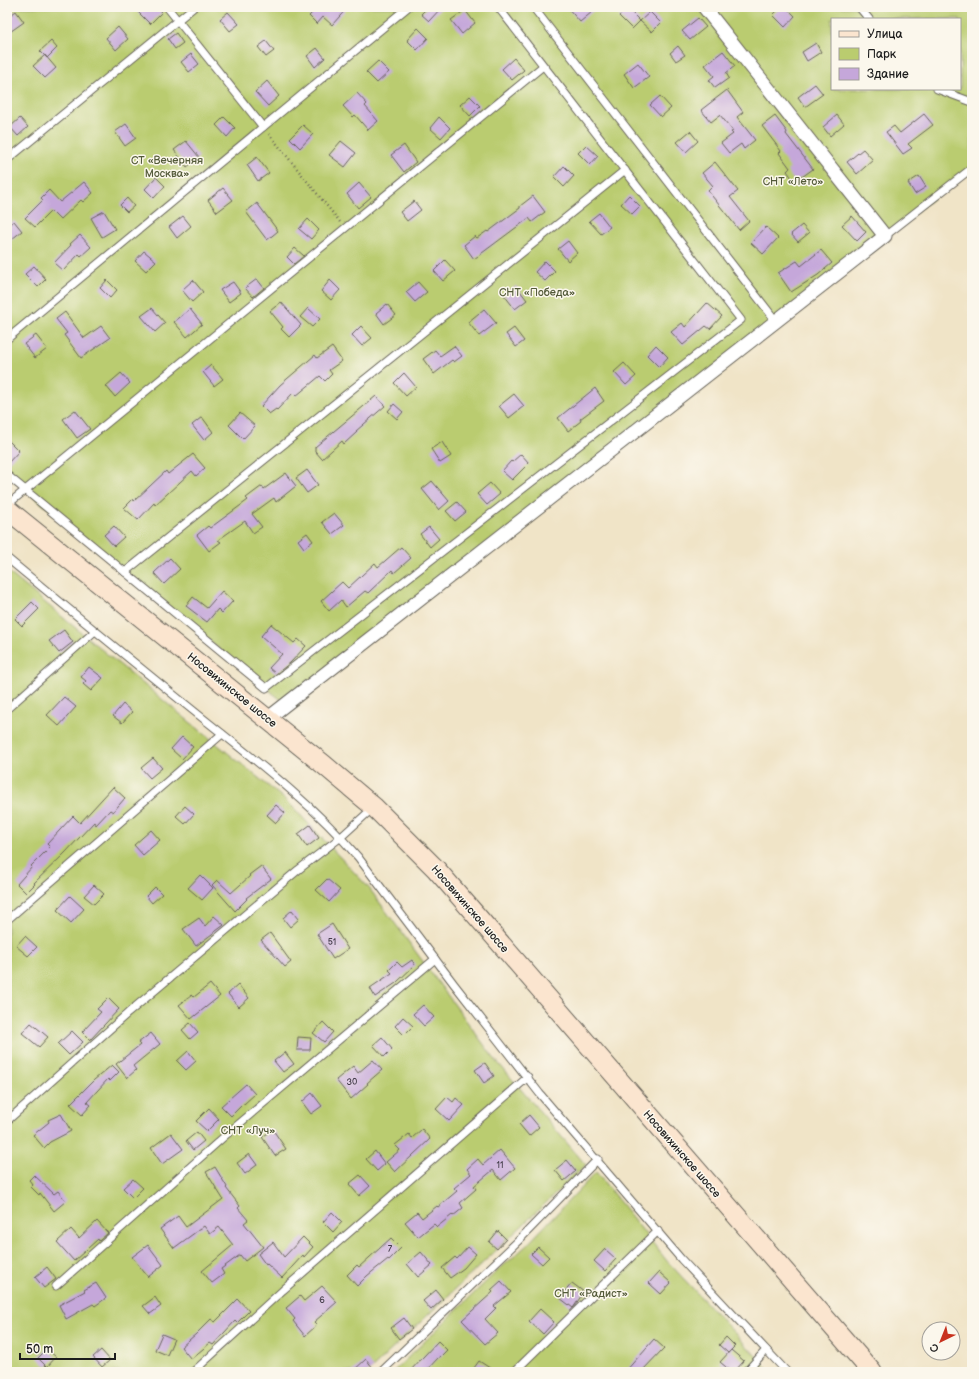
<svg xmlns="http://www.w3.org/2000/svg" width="979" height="1379" viewBox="0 0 979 1379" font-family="'Balsamiq Sans',sans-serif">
<rect width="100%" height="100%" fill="#fbf7ec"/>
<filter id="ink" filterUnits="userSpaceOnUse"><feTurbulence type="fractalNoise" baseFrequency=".025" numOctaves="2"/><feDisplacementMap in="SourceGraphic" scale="8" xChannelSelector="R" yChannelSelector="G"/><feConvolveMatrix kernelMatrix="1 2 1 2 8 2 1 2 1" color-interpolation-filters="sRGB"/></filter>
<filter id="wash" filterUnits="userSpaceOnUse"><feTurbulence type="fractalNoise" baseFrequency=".012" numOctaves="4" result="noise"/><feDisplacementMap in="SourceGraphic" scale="16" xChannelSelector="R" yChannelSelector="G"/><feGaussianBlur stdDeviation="0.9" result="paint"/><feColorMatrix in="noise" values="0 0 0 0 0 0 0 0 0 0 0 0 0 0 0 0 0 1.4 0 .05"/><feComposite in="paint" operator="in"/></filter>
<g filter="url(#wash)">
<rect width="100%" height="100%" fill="#f0e4c7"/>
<g fill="#bacc6f" stroke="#6b7446" fill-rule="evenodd">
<path d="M7 7H972V168L286 704 7 475ZM832 19H960V89H832Z"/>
<path d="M7 571 125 669 288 802 369 888 493 1057 586 1165 368 1372H7Z"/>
<path d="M596 1172 667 1261 771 1372H393L497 1271 526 1246Z"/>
</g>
<g id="blocks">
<g fill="#c5a7da">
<path d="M133 7H157L162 12 150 24Z"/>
<path d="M307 7H348L332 25 323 17 317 24 309 16 313 12Z"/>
<path d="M428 7H442L429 21 421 14Z"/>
<path d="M567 7H598L580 22Z"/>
<path d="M781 7H786L795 16 785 27 773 15Z"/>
<path d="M627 8 640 21 632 29 619 16Z"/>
<path d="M465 10 475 23 462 34 451 20Z"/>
<path d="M16 11 24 22 7 34V18Z"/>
<path d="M228 12 239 24 230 31 220 19Z"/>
<path d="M650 12 661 23 652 32 640 21Z"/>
<path d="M698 18 706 27 690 40 682 31Z"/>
<path d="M118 27 128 39 116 50 106 38Z"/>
<path d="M418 28 428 38 417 50 407 40Z"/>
<path d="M176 33 183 43 175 49 168 39Z"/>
<path d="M51 41 57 48 47 58 40 51Z"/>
<path d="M266 41 274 51 266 57 258 47Z"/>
<path d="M816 43 821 52 807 61 802 52Z"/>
<path d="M678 46 685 55 676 61 670 53Z"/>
<path d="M317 48 325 58 315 67 307 56Z"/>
<path d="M723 51 735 66 726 73 729 78 715 88 709 80 714 76 705 65Z"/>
<path d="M191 54 199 64 189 72 181 62Z"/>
<path d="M45 55 56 68 45 78 33 66Z"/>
<path d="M514 58 524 70 512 80 502 69Z"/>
<path d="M378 61 389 72 377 83 366 72Z"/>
<path d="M638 63 649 77 634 88 624 74Z"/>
<path d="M267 81 279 96 268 106 255 92Z"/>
<path d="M815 84 823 94 805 107 798 97Z"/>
<path d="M727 90 743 112 737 117 755 140 744 149 741 144 729 153 721 143 733 134 731 132 733 131 720 115 711 122 701 110Z"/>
<path d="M357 93 367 104 365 106 378 121 368 130 355 115 353 117 343 106Z"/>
<path d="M470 96 480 106 470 116 460 105Z"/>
<path d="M660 96 671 108 661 117 650 105Z"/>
<path d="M924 114 933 125 908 144 912 148 903 154 886 132 894 126 900 133Z"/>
<path d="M837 115 844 124 830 136 823 127Z"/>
<path d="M775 116 787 132 786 134 813 169 795 182 787 171 790 168 779 153 781 151 762 126Z"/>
<path d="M224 117 235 128 227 137 216 125Z"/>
<path d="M439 117 450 128 441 138 430 128Z"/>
<path d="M20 118 28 127 18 136 10 127Z"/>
<path d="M126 124 136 138 125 146 115 132Z"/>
<path d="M303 125 313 134 300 148 290 138Z"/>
<path d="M690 131 698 141 686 152 677 142Z"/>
<path d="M186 141 199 157 187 167 174 150Z"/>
<path d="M341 141 356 153 345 167 329 155Z"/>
<path d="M404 145 416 162 404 172 391 155Z"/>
<path d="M586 145 598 156 590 165 578 153Z"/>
<path d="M863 149 873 160 857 174 847 162Z"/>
<path d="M257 157 269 173 258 181 247 165Z"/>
<path d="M715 162 738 191 730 197 749 221 739 230 708 191 713 186 702 173Z"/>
<path d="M564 166 574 176 564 187 554 177Z"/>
<path d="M919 176 926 187 915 194 908 183Z"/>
<path d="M156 177 165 186 154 198 145 189Z"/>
<path d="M84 182 93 193 83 202 81 200 60 220 51 211 35 227 25 218 43 200 41 198 49 190 60 202Z"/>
<path d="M359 183 371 197 358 208 347 194Z"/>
<path d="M223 188 233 200 217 212 208 200Z"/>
<path d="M629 195 640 206 632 214 621 204Z"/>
<path d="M533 196 545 212 532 222 529 218 474 259 464 245 475 236 477 238 487 231 488 232 520 208V206Z"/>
<path d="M127 198 134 206 127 212 120 205Z"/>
<path d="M414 201 421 210 407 221 400 212Z"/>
<path d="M257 203 278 231 267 240 246 212Z"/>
<path d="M104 211 115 229 102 237 91 218Z"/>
<path d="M599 213 610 227 601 234 589 221Z"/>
<path d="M183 216 191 226 177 238 169 227Z"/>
<path d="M852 216 866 232 857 241 842 225Z"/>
<path d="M308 219 319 230 311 239 299 229Z"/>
<path d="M14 221 22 231 7 243V226Z"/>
<path d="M802 225 809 233 798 242 791 234Z"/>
<path d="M766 227 778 238 763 254 751 243Z"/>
<path d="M80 235 91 247 81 256 79 254 63 271 54 263 71 245 70 244Z"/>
<path d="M568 241 577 253 568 261 558 249Z"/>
<path d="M295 248 304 256 294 264 287 257Z"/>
<path d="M821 250 832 263 818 275 791 292 778 273 797 261 801 266Z"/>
<path d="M144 251 156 261 146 271 135 261Z"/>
<path d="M445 260 455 271 443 281 434 271Z"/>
<path d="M545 261 555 271 545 281 535 272Z"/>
<path d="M34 266 46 279 38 287 25 274Z"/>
<path d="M257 279 264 288 253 297 245 288Z"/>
<path d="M107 280 117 290 110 298 100 288Z"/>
<path d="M193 280 203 292 192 302 182 290Z"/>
<path d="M330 280 340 290 331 300 321 291Z"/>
<path d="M233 282 241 293 229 302 220 290Z"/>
<path d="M418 282 427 292 415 302 406 292Z"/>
<path d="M516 286 527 300 515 309 504 295Z"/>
<path d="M281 302 301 325 289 337 281 329 283 327 270 311Z"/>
<path d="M707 303 722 316 710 329 706 326 683 345 671 332 682 323 685 327Z"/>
<path d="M387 304 396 315 384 324 376 313Z"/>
<path d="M152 308 165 323 155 332 141 316Z"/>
<path d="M308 308 320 319 312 327 300 317Z"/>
<path d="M190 309 202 324 187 337 174 322Z"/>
<path d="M484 309 496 323 479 336 468 322Z"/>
<path d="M65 312 84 338 101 326 110 338 81 358 64 335 67 333 56 319Z"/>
<path d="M361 326 372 338 362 346 352 335Z"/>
<path d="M514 328 524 341 516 347 506 334Z"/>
<path d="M36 335 47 349 35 358 24 344Z"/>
<path d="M656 345 668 357 659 367 647 355Z"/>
<path d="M454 346 462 356 454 362 452 360 434 374 423 359 435 350 440 356Z"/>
<path d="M332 347 342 361 329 370 332 374 325 381 320 376 296 396 293 393 277 410 276 409 269 414 261 406 280 385 315 355 317 358Z"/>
<path d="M624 363 636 376 626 385 614 372Z"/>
<path d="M211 365 223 379 214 386 203 372Z"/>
<path d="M121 373 130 383 115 397 106 386Z"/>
<path d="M404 373 416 387 406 396 394 383Z"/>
<path d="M595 388 604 401 580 419 581 421 568 431 558 418Z"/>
<path d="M514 394 524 406 509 418 499 406Z"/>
<path d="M376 396 385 406 356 431 357 432 344 444 342 441 322 459 315 451V447Z"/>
<path d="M394 404 403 412 397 419 388 411Z"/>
<path d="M75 410 90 429 77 438 63 419Z"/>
<path d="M240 413 255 426 243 439 229 425Z"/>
<path d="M202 417 213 432 204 440 192 425Z"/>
<path d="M7 439 19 451 7 464Z"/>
<path d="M442 442 451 456 440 463 431 449Z"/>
<path d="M193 454 205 468 196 476 192 471 155 505 154 503 138 520 124 508 133 499 134 501 166 471 168 474Z"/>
<path d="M521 454 529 463 512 480 502 471 511 461 512 462Z"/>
<path d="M307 470 318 485 307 493 296 478Z"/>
<path d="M286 473 296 486 276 502 274 498 252 514 262 527 253 533 245 521 218 540 221 542 209 551 197 535 208 526 210 528 248 500 246 498 262 486 264 489Z"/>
<path d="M432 481 449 501 439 510 422 489Z"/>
<path d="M490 483 500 494 487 505 477 494Z"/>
<path d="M457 502 466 512 455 521 446 511Z"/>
<path d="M334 513 344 525 332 534 322 522Z"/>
<path d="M114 526 124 537 114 546 104 535Z"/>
<path d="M429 527 439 539 430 547 420 534Z"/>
<path d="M307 533 313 541 304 548 298 540Z"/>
<path d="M401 547 411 558 394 573 392 570 368 593 365 591 346 607 341 600 329 611 321 601 342 582 348 588 375 563 378 567Z"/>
<path d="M170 558 180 569 164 584 154 573Z"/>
<path d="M222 591 233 601 222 613 218 609 207 622 186 606 193 597 207 608Z"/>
<path d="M32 602 39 609 22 626 15 619Z"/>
<path d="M271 624 294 643 298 639 306 646 290 663 276 674 269 668 282 654 261 636Z"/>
<path d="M64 630 73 642 59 653 49 641Z"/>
<path d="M89 667 103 678 91 691 83 684 86 681 81 677Z"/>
<path d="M64 697 76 707 59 726 47 715Z"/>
<path d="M123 704 132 712 122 723 113 716Z"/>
<path d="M182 737 193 747 182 759 171 749Z"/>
<path d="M153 758 162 768 150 778 141 768Z"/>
<path d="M113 787 125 798 113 812 110 810 96 825 94 822 65 853 34 883 35 884 26 893 17 884 32 867 31 866 50 847 47 844 73 816 80 823Z"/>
<path d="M276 805 285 813 276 823 267 815Z"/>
<path d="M185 806 194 814 185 824 176 816Z"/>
<path d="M310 825 319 838 307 847 298 834Z"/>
<path d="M151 830 160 840 143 855 134 845Z"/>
<path d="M261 866 271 879 246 898 247 899 235 911 212 885 217 880 231 893 250 876 249 875Z"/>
<path d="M200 875 213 888 202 900 188 888Z"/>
<path d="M327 879 340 890 329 902 316 890Z"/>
<path d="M94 885 104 894 94 904 84 896Z"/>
<path d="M155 887 162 894 152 903 146 896Z"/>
<path d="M70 896 84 909 71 923 57 910Z"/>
<path d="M292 910 299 919 290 927 283 918Z"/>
<path d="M214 916 224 925 196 946 183 929 199 918 205 926Z"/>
<path d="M332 924 348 949 333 959 317 934Z"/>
<path d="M270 933 291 962 285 967 261 940Z"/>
<path d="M25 936 37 947 28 956 16 946Z"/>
<path d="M412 960 415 965 396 983 375 997 370 988 392 973 389 970 397 962 402 967Z"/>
<path d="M210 984 220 996 191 1019 179 1005 192 995 194 997Z"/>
<path d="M238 985 249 998 239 1007 228 994Z"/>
<path d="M108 998 119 1009 90 1040 82 1032 101 1012 97 1009Z"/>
<path d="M423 1005 434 1017 424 1026 413 1014Z"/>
<path d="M403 1017 413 1026 404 1035 395 1026Z"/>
<path d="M323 1022 333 1032 324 1042 313 1033Z"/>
<path d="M31 1023 48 1037 39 1047 22 1033Z"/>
<path d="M190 1023 198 1032 190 1039 182 1030Z"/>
<path d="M72 1031 83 1042 69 1055 58 1044Z"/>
<path d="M151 1033 160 1044 133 1066 136 1070 127 1078 116 1064 140 1045 138 1043Z"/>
<path d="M298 1037 311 1038 310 1050H297Z"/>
<path d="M382 1037 392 1049 384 1057 373 1045Z"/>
<path d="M188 1051 196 1061 186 1070 177 1061Z"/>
<path d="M285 1052 294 1064 283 1072 274 1061Z"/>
<path d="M373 1060 382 1070 367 1083 368 1084 351 1099 336 1080 353 1066 358 1073Z"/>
<path d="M485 1063 494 1076 484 1083 475 1070Z"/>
<path d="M112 1065 119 1072 110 1081 108 1079 87 1102 91 1105 82 1115 70 1104 94 1080Z"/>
<path d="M246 1084 255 1094 244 1104H243L231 1116 221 1106Z"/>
<path d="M312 1093 322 1106 311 1114 302 1102Z"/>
<path d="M447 1097 453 1102 456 1098 464 1105 449 1121 436 1109Z"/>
<path d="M209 1108 219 1119 207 1131 196 1121Z"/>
<path d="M61 1114 71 1131 50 1142 44 1148 33 1135 49 1122 48 1120Z"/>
<path d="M529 1115 539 1127 529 1136 519 1124Z"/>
<path d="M422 1129 430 1139 395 1172 386 1162 400 1150 395 1145 409 1134 412 1138Z"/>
<path d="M273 1130 286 1149 275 1156 262 1137Z"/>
<path d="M197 1132 204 1141 193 1150 186 1141Z"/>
<path d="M171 1133 183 1149 162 1164 151 1148Z"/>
<path d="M500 1150 515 1168 501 1180 493 1170 474 1186 476 1189 460 1203 463 1208 453 1216 452 1215 437 1227 434 1224 418 1237 405 1222 417 1212 422 1218 437 1206 438 1207 457 1191 454 1188 471 1174 467 1169 478 1159 483 1165Z"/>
<path d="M375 1151 385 1164 377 1171 366 1159Z"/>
<path d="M249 1154 257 1165 245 1174 237 1163Z"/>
<path d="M567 1160 576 1171 564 1181 555 1170Z"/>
<path d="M215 1167 227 1187 226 1188 240 1206 238 1208 248 1220 244 1223 263 1247 245 1261 240 1255 221 1269 224 1274 212 1283 202 1271 233 1245 219 1227 210 1234 204 1226 174 1248 160 1229 178 1216 186 1227 223 1199 206 1172Z"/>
<path d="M34 1175 54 1194 58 1191 66 1201 54 1211 40 1193 39 1195 31 1187 33 1185 29 1180Z"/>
<path d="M360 1175 370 1186 359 1196 349 1184Z"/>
<path d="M133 1179 143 1188 133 1198 123 1188Z"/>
<path d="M332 1212 342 1222 333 1232 323 1222Z"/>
<path d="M97 1221 108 1233 99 1241 98 1239 74 1261 57 1242 71 1229 79 1238Z"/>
<path d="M498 1231 506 1239 497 1249 489 1242Z"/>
<path d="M303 1237 313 1247 304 1257 303 1255 282 1278 267 1264 266 1265 258 1254 273 1242 284 1257Z"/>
<path d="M391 1238 401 1248 389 1260 388 1259 367 1276 357 1286 347 1275 357 1265 359 1267Z"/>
<path d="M148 1245 163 1265 148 1277 132 1257Z"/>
<path d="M468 1247 476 1254 464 1268 450 1278 442 1268 455 1257 457 1259Z"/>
<path d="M538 1247 549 1257 542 1264 531 1254Z"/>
<path d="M605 1249 616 1259 605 1271 594 1261Z"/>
<path d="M421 1252 432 1265 418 1277 407 1264Z"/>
<path d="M47 1267 56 1279 44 1288 35 1277Z"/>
<path d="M659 1272 671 1283 661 1294 649 1283Z"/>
<path d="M501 1281 511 1292 494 1306 496 1308 485 1319 498 1333 485 1344 462 1320 493 1292 491 1290Z"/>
<path d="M96 1283 106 1298 95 1306 93 1304 66 1319 59 1305 85 1291 84 1290Z"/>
<path d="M572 1283 584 1292 573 1308 560 1298Z"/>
<path d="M322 1286 337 1302 314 1322 317 1325 305 1336 293 1321 295 1319 286 1308 300 1296 304 1301Z"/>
<path d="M436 1290 443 1299 431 1310 423 1301Z"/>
<path d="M155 1297 161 1306 150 1314 143 1306Z"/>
<path d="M238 1299 249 1311 237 1323 235 1321 213 1345 210 1343 191 1359 181 1347 196 1334 211 1319 215 1322Z"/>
<path d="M540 1309 554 1322 543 1334 529 1321Z"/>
<path d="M404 1318 412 1329 399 1339 391 1328Z"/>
<path d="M162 1334 174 1339 167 1355 155 1350Z"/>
<path d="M726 1337 735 1346 728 1353 719 1345Z"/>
<path d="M654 1339 664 1348 641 1372H625Z"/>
<path d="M438 1341 447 1350 440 1357H439L425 1372H409Z"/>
<path d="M47 1349 56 1357 47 1367 38 1358Z"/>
<path d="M101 1350 110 1360 102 1367 93 1357Z"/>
<path d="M731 1350 744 1361 734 1372H732L720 1362Z"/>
<path d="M366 1359 373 1368 368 1372H352Z"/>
<path d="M479 1361 496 1372H471Z"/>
</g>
</g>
</g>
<g filter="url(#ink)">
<use href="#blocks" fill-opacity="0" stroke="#666258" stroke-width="1"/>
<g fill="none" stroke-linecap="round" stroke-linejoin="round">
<defs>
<g id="service">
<path d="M167 7 263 127"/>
<path d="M533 7 776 321"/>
<path d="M859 7 869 19"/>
<path d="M937 89 972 102"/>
<path d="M7 160 194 7"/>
<path d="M885 236 972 168"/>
<path d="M7 339 408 7"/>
<path d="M7 475 266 688 741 320 498 7"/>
<path d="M7 505 543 66"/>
<path d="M7 558C71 611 135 664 200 716 255 760 312 803 358 857L454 984 540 1094 681 1259 787 1372"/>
<path d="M125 572 625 170"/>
<path d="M7 709 95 631"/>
<path d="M7 920 222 734"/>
<path d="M7 1121 128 1013 298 870 341 837 374 807"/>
<path d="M56 1286 227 1134 435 959"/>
<path d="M193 1372 283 1290 528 1077"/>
<path d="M381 1372 518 1241 598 1159"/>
<path d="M514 1372 658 1231"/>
<path d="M746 1372 766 1350"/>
</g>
<path id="minor" d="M267 719 885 236 704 7"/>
<path id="secondary" d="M7 509 323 764 374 807 436 869 872 1372"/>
</defs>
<use href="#service" stroke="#666258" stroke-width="9"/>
<use href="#minor" stroke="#666258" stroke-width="15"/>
<use href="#secondary" stroke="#666258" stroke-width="21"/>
<path stroke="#666258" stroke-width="2.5" stroke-dasharray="1 3" stroke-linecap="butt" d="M269 134 340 222"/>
<use href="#service" stroke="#fff" stroke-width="7"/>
<use href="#minor" stroke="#fff" stroke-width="13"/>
<use href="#secondary" stroke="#fbe5cf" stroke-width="19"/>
</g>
</g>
<g text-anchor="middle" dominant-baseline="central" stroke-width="3" stroke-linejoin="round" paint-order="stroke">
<g font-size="9" fill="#463f4c">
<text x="332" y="942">51</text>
<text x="352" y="1082">30</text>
<text x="500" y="1165">11</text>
<text x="390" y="1249">7</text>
<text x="322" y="1300">6</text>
</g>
<g font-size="11" fill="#535a39" stroke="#fbf7ec">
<text x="167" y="160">СТ «Вечерняя<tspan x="167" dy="13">Москва»</tspan></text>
<text x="793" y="181">СНТ «Лето»</text>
<text x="537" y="292">СНТ «Победа»</text>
<text x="248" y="1130">СНТ «Луч»</text>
<text x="591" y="1293">СНТ «Радист»</text>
</g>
<g font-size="11" fill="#1c1c1c" stroke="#fbf7ec">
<text transform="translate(232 690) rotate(39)">Носовихинское шоссе</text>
<text transform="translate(470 909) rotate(49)">Носовихинское шоссе</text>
<text transform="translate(682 1154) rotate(49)">Носовихинское шоссе</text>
</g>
</g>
<rect width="979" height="1379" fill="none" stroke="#fbf7ec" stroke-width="24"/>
<rect x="831" y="18" width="130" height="72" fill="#fbf7ec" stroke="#a29f99"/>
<rect x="839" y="31" width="20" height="6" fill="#fbe5cf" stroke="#a29f99"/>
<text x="867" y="38" font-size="12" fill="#1c1c1c">Улица</text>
<rect x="839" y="48" width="20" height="12" fill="#bacc6f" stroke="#a29f99"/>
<text x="867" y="58" font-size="12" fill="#1c1c1c">Парк</text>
<rect x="839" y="68" width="20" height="12" fill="#c5a7da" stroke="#a29f99"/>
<text x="867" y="78" font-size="12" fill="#1c1c1c">Здание</text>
<g transform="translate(941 1341) rotate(223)"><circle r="19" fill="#fbf7ec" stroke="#a29f99"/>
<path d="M0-3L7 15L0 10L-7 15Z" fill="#c8321e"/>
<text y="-6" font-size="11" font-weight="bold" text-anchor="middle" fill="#1c1c1c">С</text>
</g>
<path d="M20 1353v6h95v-6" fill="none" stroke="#1c1c1c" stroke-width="2"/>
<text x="26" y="1353" font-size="12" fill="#1c1c1c" stroke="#fbf7ec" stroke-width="3" paint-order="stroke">50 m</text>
</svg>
